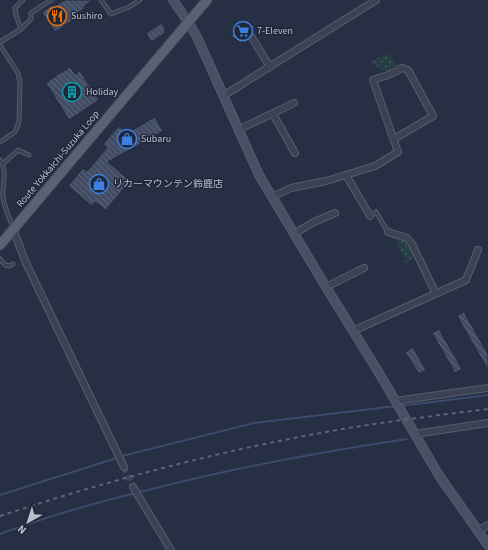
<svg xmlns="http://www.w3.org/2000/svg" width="488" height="550" viewBox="0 0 488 550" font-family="'Source Sans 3','Noto Sans JP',sans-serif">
<defs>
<pattern id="green-dots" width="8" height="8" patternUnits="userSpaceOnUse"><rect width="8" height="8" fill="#283e45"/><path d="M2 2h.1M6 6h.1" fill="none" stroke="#45585f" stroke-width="1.8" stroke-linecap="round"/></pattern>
<pattern id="building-back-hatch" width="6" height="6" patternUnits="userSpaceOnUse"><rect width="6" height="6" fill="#424c64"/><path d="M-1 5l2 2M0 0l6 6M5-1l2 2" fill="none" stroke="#5b6479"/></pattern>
</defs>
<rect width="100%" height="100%" fill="#262f44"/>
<g fill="url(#green-dots)">
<path d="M389 54 396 65 390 68 391 70C382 72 376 66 370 61Z"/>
<path d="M398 238C407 242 410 247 414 256L412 260 406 263 396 242Z"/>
</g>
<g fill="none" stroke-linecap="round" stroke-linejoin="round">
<g stroke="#3c4a6d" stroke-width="2">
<path d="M400 406 488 395"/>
<path d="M0 495 126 455 254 423 396 406"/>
<path d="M0 534C48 516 98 502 148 490 233 468 320 452 407 439"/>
</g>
</g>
<g fill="url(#building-back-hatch)" stroke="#21293b">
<path d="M65 0H93L84 6 85 8 71 17 73 20 55 32 42 12 52 5 53 7Z"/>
<path d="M246 20 255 27 247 34V36L241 43 231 36 243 22 244 23Z"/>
<path d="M162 23 166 30 164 31 165 33 151 42 146 33Z"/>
<path d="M70 67 75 74 80 71 99 100 69 120 46 83 61 72V73Z"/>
<path d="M155 117 163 131 108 162 130 181 106 210 95 202 92 206 68 186 83 168 87 171 107 148 103 144 119 126 127 133Z"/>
<path d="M464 312 488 354V370L457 316Z"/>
<path d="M439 329 462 369 455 373 432 333Z"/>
<path d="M413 347 426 370 419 374 405 352Z"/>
</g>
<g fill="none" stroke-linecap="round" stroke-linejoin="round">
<path stroke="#3c4459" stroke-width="6" stroke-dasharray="6 3" stroke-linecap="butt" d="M124 467 133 487"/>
<defs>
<g id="lane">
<path d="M101 0 111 14 129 7 140 0"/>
<path d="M21 29 16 15 15 8 23 0"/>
<path d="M0 42 21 29 31 19V13L51 0"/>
<path d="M0 45 18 73 20 83 19 122 15 132 0 142"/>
<path d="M0 160C8 171 2 184 3 197 4 207 9 217 13 227"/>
<path d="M3 164 18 150 29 155"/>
<path d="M370 216 376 212 388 232"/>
<path d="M0 259 5 265 9 266 13 264"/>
</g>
<g id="street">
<path d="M251 36 270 67"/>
<path d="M223 96 376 0"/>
<path d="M273 114 295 153"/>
<path d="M238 130 294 103"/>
<path d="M346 175 370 216"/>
<path d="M272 197 291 188 326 181 375 166 398 152 373 80 391 74 402 68 408 70 433 116 394 139"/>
<path d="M13 229 26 263 124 467"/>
<path d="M388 232 407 238 412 244 436 294"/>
<path d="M294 234 312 223 335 213"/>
<path d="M326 287 364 268"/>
<path d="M353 331 466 280 478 250"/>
<path d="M395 401 488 388"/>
<path d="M415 434 488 423"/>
<path d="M133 487 171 550"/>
<path d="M478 531 488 525"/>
</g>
<path id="secondary" d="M173 0 190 25 197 37 259 175 326 287 379 373 440 477 488 545"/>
<path id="primary" d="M0 245 207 0"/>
</defs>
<use href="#lane" stroke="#565d6e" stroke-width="5"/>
<use href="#street" stroke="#565d6e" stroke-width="8"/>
<use href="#secondary" stroke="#565d6e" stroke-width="10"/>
<use href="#primary" stroke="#444b5d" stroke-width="11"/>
<use href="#lane" stroke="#3b4253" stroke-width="3"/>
<use href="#street" stroke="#3b4253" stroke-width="6"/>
<use href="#secondary" stroke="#495066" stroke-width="8"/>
<use href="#primary" stroke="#596173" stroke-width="9"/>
<path stroke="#5d657a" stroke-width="2" stroke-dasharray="4 4" stroke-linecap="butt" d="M0 516C107 481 215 452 326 432 380 422 434 416 488 409"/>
</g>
<defs>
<symbol id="restaurant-ring" viewBox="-11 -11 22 22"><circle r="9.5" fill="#1f2739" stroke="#e8710a" stroke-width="1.5"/><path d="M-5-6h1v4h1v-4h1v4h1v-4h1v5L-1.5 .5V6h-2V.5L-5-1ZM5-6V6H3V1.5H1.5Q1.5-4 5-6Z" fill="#e8710a"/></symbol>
<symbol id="supermarket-ring" viewBox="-11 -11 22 22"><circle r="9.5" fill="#1f2739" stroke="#3f7fe0" stroke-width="1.5"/><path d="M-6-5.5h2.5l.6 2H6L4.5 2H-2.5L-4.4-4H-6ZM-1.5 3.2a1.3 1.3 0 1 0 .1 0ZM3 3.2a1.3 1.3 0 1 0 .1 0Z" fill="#3f7fe0"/></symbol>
<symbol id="building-ring" viewBox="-11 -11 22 22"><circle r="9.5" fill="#1f2739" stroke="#0f9aa8" stroke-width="1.5"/><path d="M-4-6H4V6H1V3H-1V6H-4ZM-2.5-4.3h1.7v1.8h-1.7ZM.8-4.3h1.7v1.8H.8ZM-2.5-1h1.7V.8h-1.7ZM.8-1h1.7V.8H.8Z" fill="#0f9aa8"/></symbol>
<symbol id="shop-ring" viewBox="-11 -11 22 22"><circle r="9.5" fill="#1f2739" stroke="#3f7fe0" stroke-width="1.5"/><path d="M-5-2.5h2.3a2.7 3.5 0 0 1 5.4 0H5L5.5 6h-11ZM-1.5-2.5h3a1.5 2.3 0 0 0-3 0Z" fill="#3f7fe0"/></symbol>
</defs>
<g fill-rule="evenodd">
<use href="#restaurant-ring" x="46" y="5" width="22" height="22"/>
<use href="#supermarket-ring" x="232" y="20" width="22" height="22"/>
<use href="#building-ring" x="61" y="81" width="22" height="22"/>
<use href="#shop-ring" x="116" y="128" width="22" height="22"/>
<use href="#shop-ring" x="88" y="173" width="22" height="22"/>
</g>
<g text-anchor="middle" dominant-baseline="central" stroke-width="3" stroke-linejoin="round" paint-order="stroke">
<g font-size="10" fill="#b8becd" stroke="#1f2739" text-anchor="start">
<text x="71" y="16">Sushiro</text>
<text x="257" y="31">7-Eleven</text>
<text x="86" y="92">Holiday</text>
<text x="141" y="139">Subaru</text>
<text x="113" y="184">リカーマウンテン鈴鹿店</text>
</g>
<g font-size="10" fill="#b8becd" stroke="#1f2739">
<text transform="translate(58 159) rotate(-50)">Route Yokkaichi-Suzuka Loop</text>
</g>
</g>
<g transform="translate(28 522) rotate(219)" stroke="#1f2739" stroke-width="3" paint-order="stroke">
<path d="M0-3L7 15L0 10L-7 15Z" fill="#b8becd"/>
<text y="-6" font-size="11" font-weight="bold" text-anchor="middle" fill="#b8becd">N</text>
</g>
</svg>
